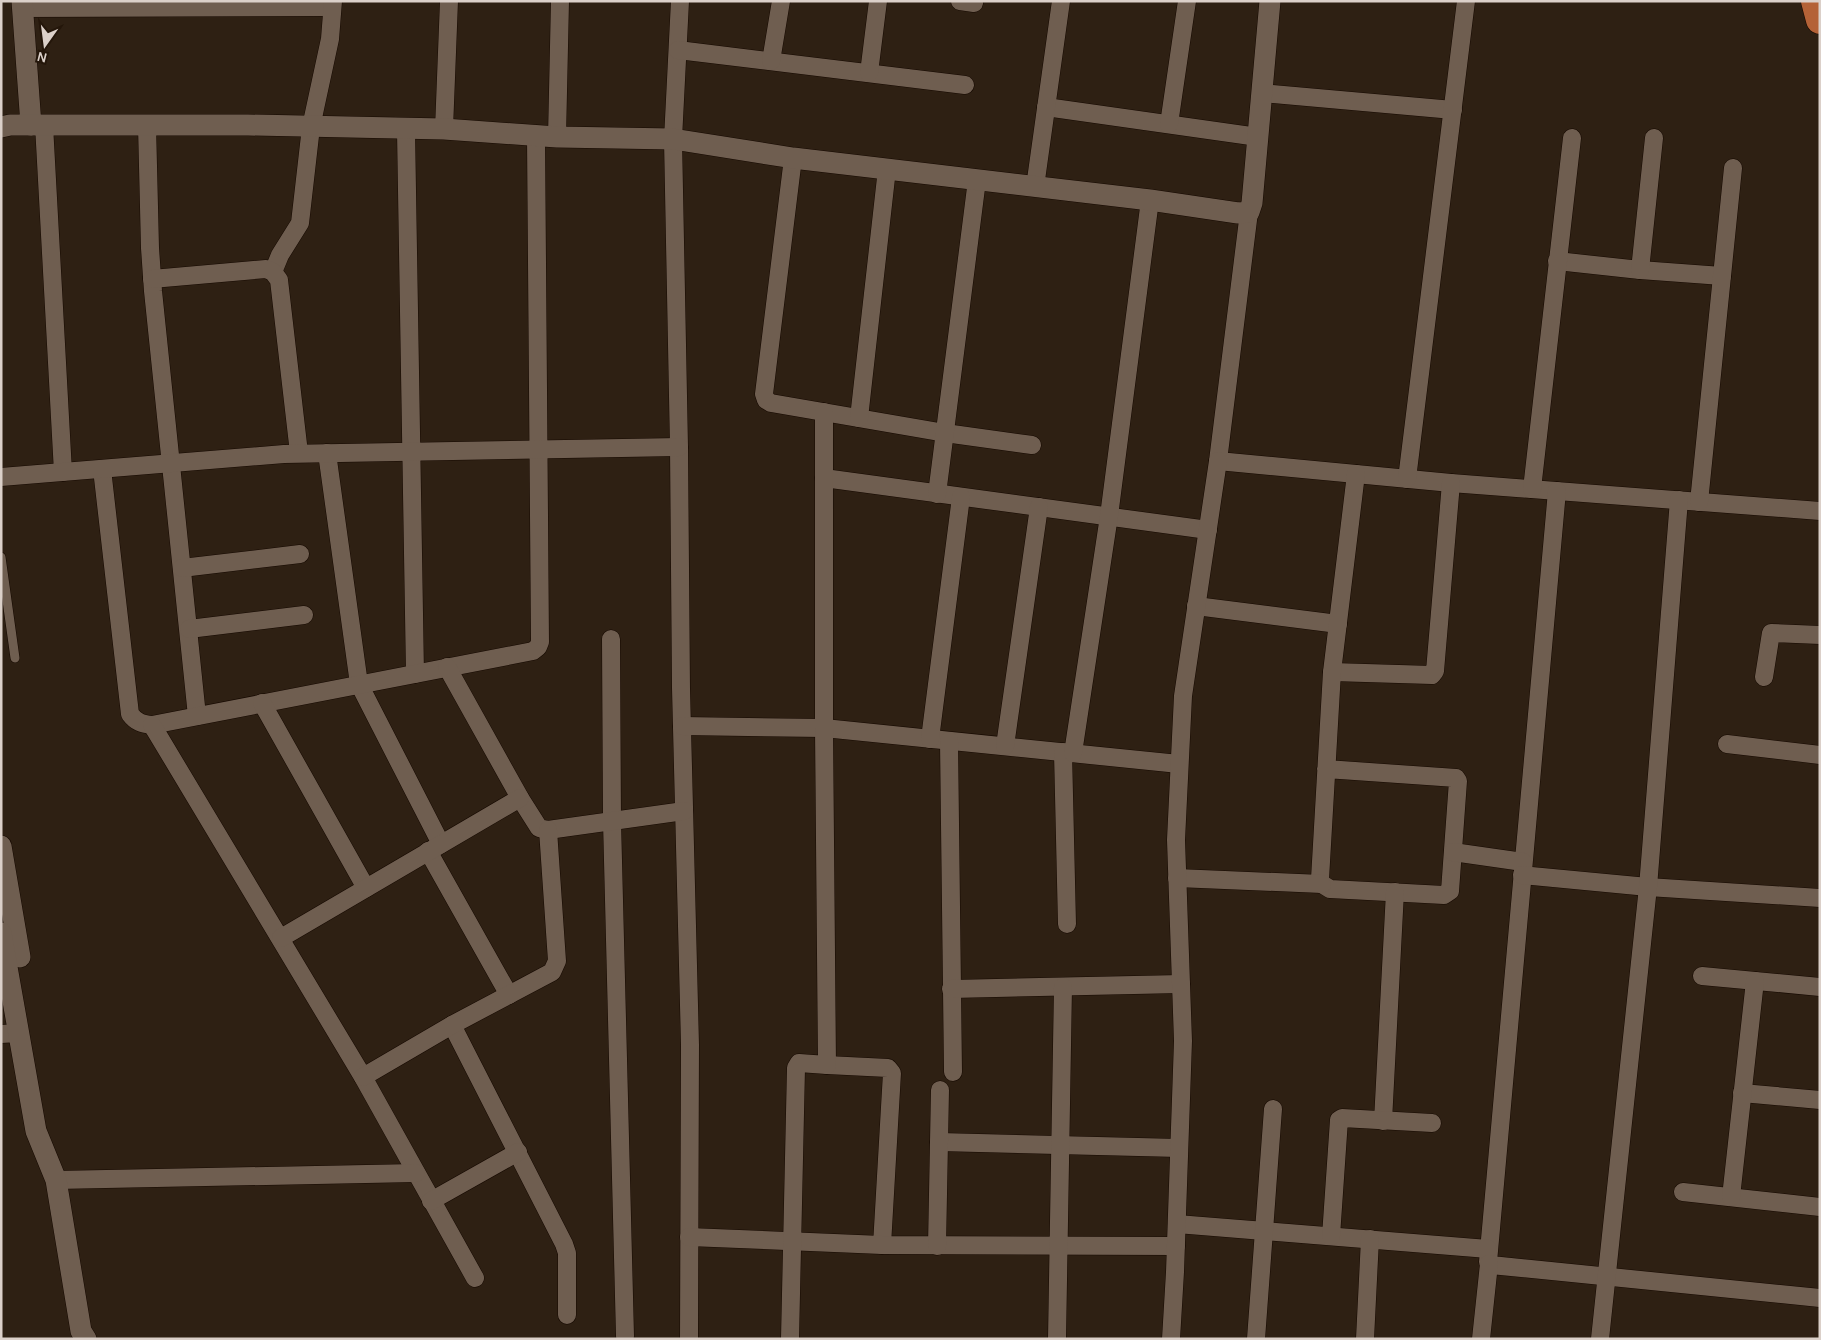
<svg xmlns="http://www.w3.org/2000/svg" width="1821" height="1340" viewBox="0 0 1821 1340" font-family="Karla,sans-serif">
<rect width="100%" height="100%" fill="#2e2013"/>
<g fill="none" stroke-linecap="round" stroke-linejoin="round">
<defs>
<path id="service" d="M1 557 15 658"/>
<g id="minor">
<path d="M680 1 673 139 679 447 681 688 690 1045 689 1339"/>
<path d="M960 1 974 3"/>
<path d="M22 8 332 7"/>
<path d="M678 50 965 85"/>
<path d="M771 61 781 1"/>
<path d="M869 73 878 1"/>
<path d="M1262 93 1453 110"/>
<path d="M1046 107 1258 137"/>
<path d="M1169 124 1187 1"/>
<path d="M44 125 63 472"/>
<path d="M147 125 150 248 153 291 197 716"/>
<path d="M444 129 449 1"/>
<path d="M406 130 415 674"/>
<path d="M557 137 560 1"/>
<path d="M793 158 764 394 766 400 771 403 945 433 1032 445"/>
<path d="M1035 187 1061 1"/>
<path d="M1249 212 1218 461 1451 483 1820 511"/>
<path d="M1557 261 1640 270 1722 276"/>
<path d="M1640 270 1654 138"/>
<path d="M273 272 280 255 300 223 311 127 330 39 333 1"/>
<path d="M152 279 266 269 273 272 279 280 299 453"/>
<path d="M859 418 887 169"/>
<path d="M327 453 359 684 441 844"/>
<path d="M102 469 130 714C136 722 142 724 152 725L533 651 538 647 540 642 536 136"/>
<path d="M1 477 284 454 679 447"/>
<path d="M824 478 1208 530"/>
<path d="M1407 479 1466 1"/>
<path d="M1532 489 1572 138"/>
<path d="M1557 491 1488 1262 1491 1265 1820 1298"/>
<path d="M937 494 977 180"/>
<path d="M1699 502 1733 168"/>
<path d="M182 568 300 554"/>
<path d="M1196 606 1338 624"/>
<path d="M189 629 304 615"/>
<path d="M611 639 612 821 625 1336"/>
<path d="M447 667 520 798 539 828 548 830 684 811"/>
<path d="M1332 672 1432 675 1435 671 1451 483"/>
<path d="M1764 677 1771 633 1820 635"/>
<path d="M262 703 366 888"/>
<path d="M152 725 363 1077 475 1278"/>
<path d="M682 726 824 728 1179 764"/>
<path d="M930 739 961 497"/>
<path d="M949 741 953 1072"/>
<path d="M1727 744 1820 755"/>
<path d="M1005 746 1039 507"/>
<path d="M1063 752 1067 924"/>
<path d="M1073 753 1109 516 1150 200"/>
<path d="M1326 769 1456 778 1458 781 1450 891 1444 895 1330 889 1322 884 1320 879 1332 672 1356 474"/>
<path d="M428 851 509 995"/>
<path d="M1453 852 1523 862"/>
<path d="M1522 875 1648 887 1820 898"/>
<path d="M1177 878 1322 884"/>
<path d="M281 938 520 798"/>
<path d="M1702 976 1820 987"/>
<path d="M951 989 1181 984"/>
<path d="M452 1025 564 1244 567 1253V1315"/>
<path d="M1 1034 19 1033"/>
<path d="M827 1065 888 1068 892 1073 882 1245"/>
<path d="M363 1077 452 1025 552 972 557 961 548 830"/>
<path d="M1742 1093 1820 1100"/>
<path d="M1383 1121 1395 892"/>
<path d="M939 1142 1179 1148"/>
<path d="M56 1180 416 1173"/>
<path d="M1683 1192 1820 1207"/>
<path d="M1731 1197 1755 981"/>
<path d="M431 1201 518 1152"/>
<path d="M1177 1224 1488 1249"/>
<path d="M1331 1236 1339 1120 1342 1118 1432 1123"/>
<path d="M689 1237 882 1245 1176 1246"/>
<path d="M937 1246 940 1090"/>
<path d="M790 1339 796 1068 799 1063 827 1065 824 728V412"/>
<path d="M1057 1339 1063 987"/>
<path d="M1171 1339 1175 1272 1183 1041 1176 840 1183 696 1218 461"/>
<path d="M1256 1339 1273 1109"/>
<path d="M1365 1339 1370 1239"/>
<path d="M1481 1339 1489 1264"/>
<path d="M1600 1339 1648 887 1679 500"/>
</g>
<g id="tertiary">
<path d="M22 1 31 125"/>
<path d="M1 127 10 125H248L444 129 557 137 673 139 793 158 1150 200 1238 213 1249 212 1252 203 1270 1"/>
<path d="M1 846 20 957"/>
<path d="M1 933 36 1131 56 1180 81 1331 86 1339"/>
</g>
<path id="trunk" d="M1815 1 1820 20"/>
</defs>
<use href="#service" stroke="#160901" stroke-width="10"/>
<use href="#minor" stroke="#160901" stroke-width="19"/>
<use href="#tertiary" stroke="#160901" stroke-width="22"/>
<use href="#trunk" stroke="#160901" stroke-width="29"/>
<use href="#service" stroke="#6f5e50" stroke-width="9"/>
<use href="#minor" stroke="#6f5e50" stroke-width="18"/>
<use href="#tertiary" stroke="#6f5e50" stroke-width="21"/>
<use href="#trunk" stroke="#b46237" stroke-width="28"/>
</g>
<rect width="1821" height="1340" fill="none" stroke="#dbd0c9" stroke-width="5"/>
<g transform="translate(45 45) rotate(194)" stroke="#24160a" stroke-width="4" paint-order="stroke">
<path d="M0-4L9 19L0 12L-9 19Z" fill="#dbd0c9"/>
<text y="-8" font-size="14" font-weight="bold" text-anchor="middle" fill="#dbd0c9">N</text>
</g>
</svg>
